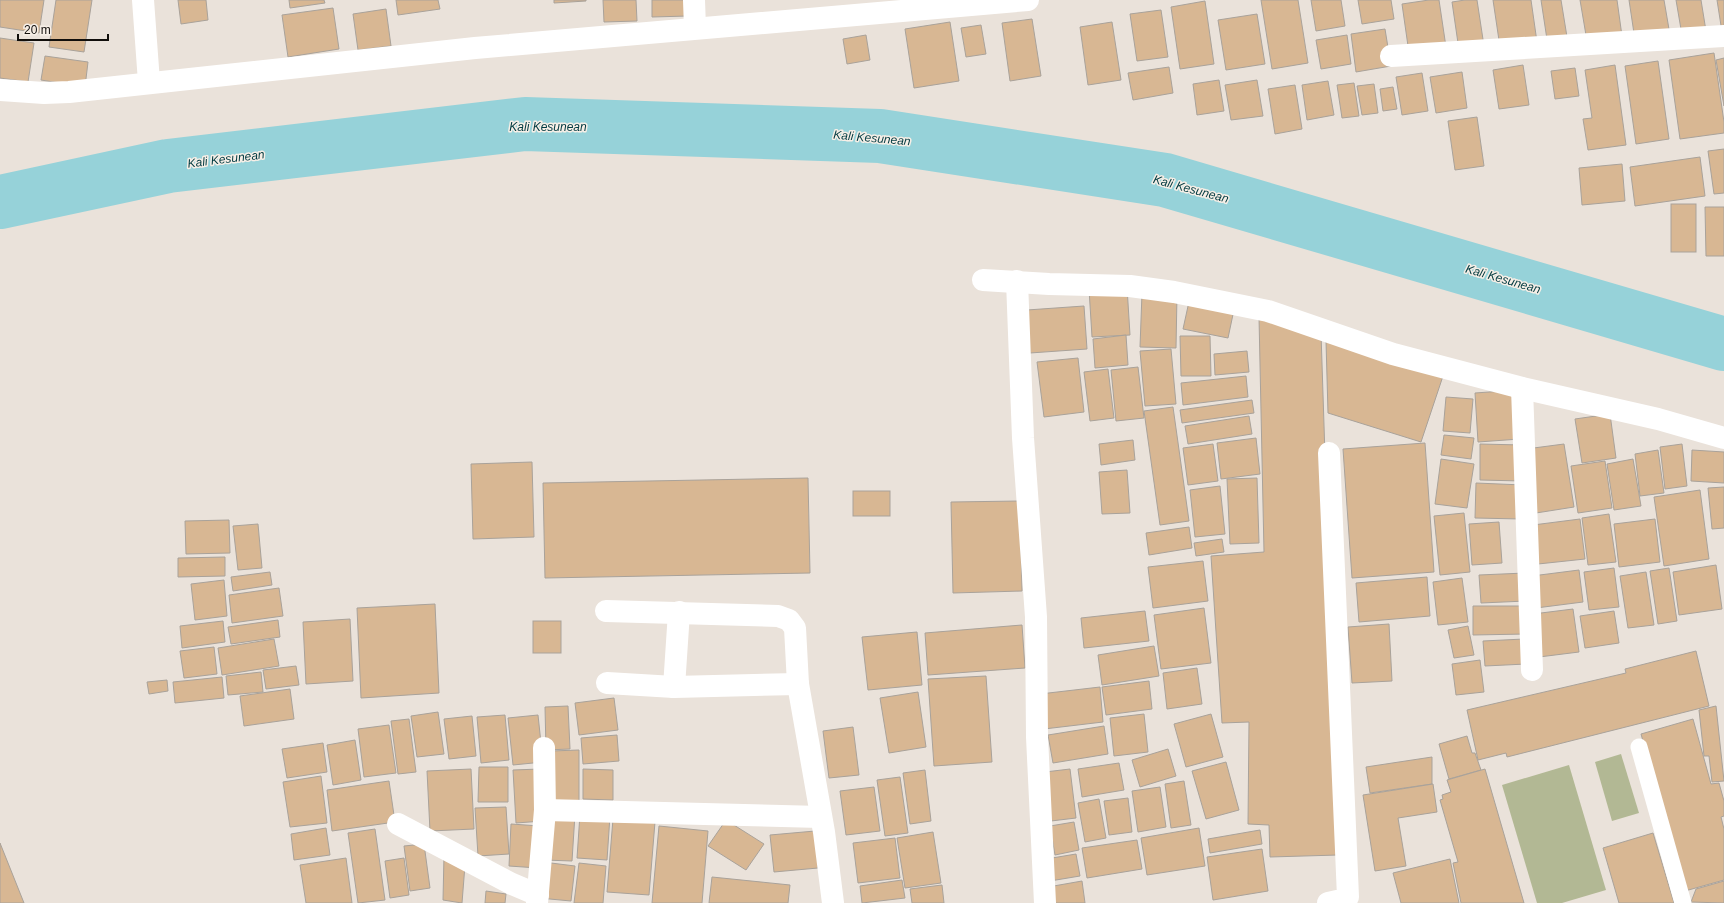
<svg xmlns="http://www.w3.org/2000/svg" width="1724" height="903" viewBox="0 0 1724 903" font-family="Arial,sans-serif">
<rect width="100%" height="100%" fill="#eae2da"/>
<g fill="#b2b894">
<path d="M1621 754 1639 813 1612 821 1595 762Z"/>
<path d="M1569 765 1606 890 1562 903H1537L1502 785Z"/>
</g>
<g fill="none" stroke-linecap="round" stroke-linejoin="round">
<path stroke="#96d2d9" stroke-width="54" d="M0 202 168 166 525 124 880 136 1165 180 1724 344"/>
</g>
<g fill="#d8b793" stroke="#a9a29a">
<path d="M0 0H44L39 33 0 27Z"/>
<path d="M56 0H92L84 52 49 47Z"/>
<path d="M178 0H206L208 20 181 24Z"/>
<path d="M289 0H324L325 3 290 8Z"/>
<path d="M396 0H438L440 9 398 15Z"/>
<path d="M554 0H586V1L554 3Z"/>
<path d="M603 0H636L637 21 604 22Z"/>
<path d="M652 0H687L688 16 652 17Z"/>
<path d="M1261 0H1298L1308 63 1272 69Z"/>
<path d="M1311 0H1341L1345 26 1316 31Z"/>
<path d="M1358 0H1391L1394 19 1362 24Z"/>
<path d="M1429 0H1439L1446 47 1409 53 1402 4Z"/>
<path d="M1465 0H1477L1484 46 1459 50 1452 2Z"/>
<path d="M1493 0H1531L1537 42 1500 47Z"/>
<path d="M1541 0H1561L1568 43 1548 46Z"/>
<path d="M1580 0H1617L1622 36 1587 41Z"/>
<path d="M1629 0H1664L1670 35 1635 40Z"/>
<path d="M1676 0H1701L1706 31 1682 35Z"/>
<path d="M1717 0H1724V31L1722 32Z"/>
<path d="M1205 1 1214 64 1180 69 1171 7Z"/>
<path d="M333 8 339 49 288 57 282 15Z"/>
<path d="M386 9 391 46 358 50 353 14Z"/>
<path d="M1161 10 1168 57 1137 61 1130 14Z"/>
<path d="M1257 14 1265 64 1226 70 1218 20Z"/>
<path d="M1032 19 1041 76 1010 81 1002 23Z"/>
<path d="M950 22 959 81 914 88 905 29Z"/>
<path d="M1112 22 1121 80 1088 85 1080 27Z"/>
<path d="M981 25 986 54 966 57 961 28Z"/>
<path d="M1385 29 1391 66 1356 72 1351 34Z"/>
<path d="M866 35 870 60 847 64 843 39Z"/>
<path d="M1347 35 1351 64 1321 69 1316 40Z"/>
<path d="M0 38 34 43 28 82 0 78Z"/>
<path d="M1714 53 1724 122V133L1680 139 1669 60Z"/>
<path d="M45 56 88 62 85 87 41 80Z"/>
<path d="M1724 58V106L1716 60Z"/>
<path d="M1658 61 1669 139 1636 144 1625 66Z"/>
<path d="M1523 65 1529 105 1499 109 1493 70Z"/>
<path d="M1615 65 1626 145 1588 150 1583 119 1592 118 1585 70Z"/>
<path d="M1169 67 1173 93 1133 100 1128 73Z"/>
<path d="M1575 68 1579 96 1555 99 1551 71Z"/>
<path d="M1462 72 1467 108 1436 113 1430 77Z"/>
<path d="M1422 73 1428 111 1402 115 1396 77Z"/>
<path d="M1219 80 1224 111 1197 115 1193 84Z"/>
<path d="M1257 80 1263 116 1231 120 1225 85Z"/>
<path d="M1328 81 1334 115 1307 120 1302 85Z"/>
<path d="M1354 83 1359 116 1342 118 1337 85Z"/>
<path d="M1374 84 1378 113 1362 115 1357 86Z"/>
<path d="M1295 85 1302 129 1275 134 1268 89Z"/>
<path d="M1393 87 1397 109 1383 111 1380 89Z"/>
<path d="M1477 117 1484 166 1455 170 1448 121Z"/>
<path d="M1724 149V193L1714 194 1708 151Z"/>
<path d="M1700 157 1705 196 1635 206 1630 167Z"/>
<path d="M1622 164 1625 201 1582 205 1579 168Z"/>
<rect x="1671" y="204" width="25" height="48"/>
<path d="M1705 207H1724V256H1706Z"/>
<path d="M1127 287 1130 335 1092 337 1089 289Z"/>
<path d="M1142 293 1177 294 1176 348 1140 347Z"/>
<path d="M1190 297 1235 305 1228 338 1183 329Z"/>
<path d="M1084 306 1087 349 1030 353 1027 310Z"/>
<path d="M1259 317 1321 333 1338 855 1270 857 1269 825 1248 824 1249 722 1222 723 1211 556 1264 552Z"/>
<path d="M1126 335 1128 365 1095 368 1093 339Z"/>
<path d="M1180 336H1210L1211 376H1181Z"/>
<path d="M1326 341 1443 376 1421 442 1328 413Z"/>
<path d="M1171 349 1176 404 1145 406 1140 351Z"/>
<path d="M1247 351 1249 372 1215 375 1214 354Z"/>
<path d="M1078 358 1084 412 1044 417 1037 362Z"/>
<path d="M1138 367 1144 418 1116 421 1111 370Z"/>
<path d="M1108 369 1114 418 1090 421 1084 372Z"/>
<path d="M1246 376 1248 397 1183 405 1181 383Z"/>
<path d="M1517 390 1520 439 1478 442 1475 393Z"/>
<path d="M1446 397 1473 399 1470 433 1443 431Z"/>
<path d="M1252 400 1254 413 1182 423 1180 410Z"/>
<path d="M1173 407 1189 521 1160 525 1144 411Z"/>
<path d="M1610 414 1616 458 1582 463 1575 419Z"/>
<path d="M1249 416 1252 434 1188 444 1185 426Z"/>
<path d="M1444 435 1474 438 1471 459 1441 455Z"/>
<path d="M1256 438 1260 474 1221 479 1217 443Z"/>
<path d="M1133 440 1135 460 1101 465 1099 444Z"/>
<path d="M1425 443 1434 572 1352 578 1343 449Z"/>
<path d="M1213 444 1218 481 1188 485 1183 448Z"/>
<path d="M1480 444 1522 445V481L1480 480Z"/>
<path d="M1564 444 1574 507 1536 513 1526 449Z"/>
<path d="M1682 444 1687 486 1665 489 1660 447Z"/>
<path d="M1658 450 1664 493 1640 496 1635 454Z"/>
<path d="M1692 450 1724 452V483L1691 481Z"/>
<path d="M1441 459 1474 464 1467 508 1435 504Z"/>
<path d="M1633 459 1641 506 1614 510 1607 464Z"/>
<path d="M1605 461 1612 508 1578 513 1571 466Z"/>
<path d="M532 462 534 537 473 539 471 464Z"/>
<path d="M1127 470 1130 513 1102 514 1099 472Z"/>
<path d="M808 478 810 573 545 578 543 483Z"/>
<path d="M1257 478 1259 543 1230 544 1227 479Z"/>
<path d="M1476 483 1523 485 1521 519 1475 518Z"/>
<path d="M1220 486 1225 534 1195 537 1190 490Z"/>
<path d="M1724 487V528L1712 529 1708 488Z"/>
<path d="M1700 490 1709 559 1664 566 1654 497Z"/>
<rect x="853" y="491" width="37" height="25"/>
<path d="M1020 501 1022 591 953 593 951 502Z"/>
<path d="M1464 513 1470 572 1440 575 1434 516Z"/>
<path d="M1609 514 1616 562 1588 565 1582 518Z"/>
<path d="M1580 519 1585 559 1538 564 1533 525Z"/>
<path d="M1655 519 1660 562 1619 567 1614 524Z"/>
<path d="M229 520 230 553 186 554 185 521Z"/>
<path d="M1499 522 1502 563 1472 565 1469 524Z"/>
<path d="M258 524 262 568 238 570 233 526Z"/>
<path d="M1189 527 1192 548 1149 555 1146 533Z"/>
<path d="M1222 539 1224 552 1196 556 1194 543Z"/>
<path d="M225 557V576L178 577V558Z"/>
<path d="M1203 561 1208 601 1153 608 1148 567Z"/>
<path d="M1716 565 1722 609 1679 615 1673 572Z"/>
<path d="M1614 568 1619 607 1589 610 1584 572Z"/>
<path d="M1669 568 1677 621 1658 624 1650 571Z"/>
<path d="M1579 570 1583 602 1536 608 1532 576Z"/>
<path d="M270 572 272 585 233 591 231 577Z"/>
<path d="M1646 572 1654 625 1628 628 1620 576Z"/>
<path d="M1525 573 1526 601 1481 603 1479 575Z"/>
<path d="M1427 577 1430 616 1359 622 1356 583Z"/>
<path d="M1462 578 1468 622 1438 625 1433 582Z"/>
<path d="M224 580 227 616 195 620 191 584Z"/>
<path d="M279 588 283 616 232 623 229 595Z"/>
<path d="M435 604 439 693 361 698 357 608Z"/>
<path d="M1473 606H1526V634L1473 635Z"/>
<path d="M1204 608 1211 663 1161 669 1154 615Z"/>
<path d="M1573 609 1579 652 1539 657 1533 614Z"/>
<path d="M1145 611 1149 641 1084 648 1081 618Z"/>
<path d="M1614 611 1619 643 1585 648 1580 616Z"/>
<path d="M350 619 353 681 306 684 303 622Z"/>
<path d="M278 620 280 637 231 644 228 627Z"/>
<path d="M223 621 225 642 182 648 180 626Z"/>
<rect x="533" y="621" width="28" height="32"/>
<path d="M1389 624 1392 681 1352 683 1348 627Z"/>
<path d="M1022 625 1025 668 928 675 925 633Z"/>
<path d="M1468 626 1474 655 1454 658 1448 630Z"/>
<path d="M917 632 922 685 868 690 862 637Z"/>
<path d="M274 639 279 666 222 675 218 648Z"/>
<path d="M1524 639 1526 664 1485 666 1483 641Z"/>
<path d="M1154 646 1159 676 1102 685 1098 655Z"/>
<path d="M214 647 217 674 184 678 180 651Z"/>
<path d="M1696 651 1709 706 1507 757 1506 753 1478 760 1467 710 1626 673 1625 669Z"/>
<path d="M1480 660 1484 692 1456 695 1452 664Z"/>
<path d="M296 666 299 685 266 689 263 670Z"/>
<path d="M1197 668 1202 704 1167 709 1163 673Z"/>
<path d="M261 672 263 692 228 695 226 676Z"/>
<path d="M986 676 992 762 934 766 928 679Z"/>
<path d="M222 677 224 698 175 703 173 682Z"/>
<path d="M167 680 168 691 149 694 147 682Z"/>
<path d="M1149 681 1152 709 1106 715 1102 687Z"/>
<path d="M1100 687 1103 722 1044 729 1040 694Z"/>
<path d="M290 689 294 719 244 726 240 696Z"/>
<path d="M918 692 926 747 889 753 880 698Z"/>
<path d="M614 698 618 730 579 735 575 703Z"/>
<path d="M568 706 570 749 546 750 545 707Z"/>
<path d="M1716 706 1724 781 1712 782 1709 756H1704L1699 710Z"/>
<path d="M438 712 444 754 417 757 411 716Z"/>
<path d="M1144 714 1148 752 1114 756 1110 718Z"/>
<path d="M1211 714 1223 757 1186 767 1174 724Z"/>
<path d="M505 715 509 760 481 763 477 717Z"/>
<path d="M538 715 543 762 513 765 508 718Z"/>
<path d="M472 716 476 756 449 759 444 719Z"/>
<path d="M409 719 416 772 398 774 391 721Z"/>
<path d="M1693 719 1711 784 1719 783 1724 801V816L1721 817 1724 829V880L1685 891 1641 734Z"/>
<path d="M389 725 396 773 364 777 358 729Z"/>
<path d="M1104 726 1108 754 1053 763 1048 735Z"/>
<path d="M853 727 859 775 829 778 823 731Z"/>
<path d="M617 735 619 761 583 764 581 738Z"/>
<path d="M1467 736 1472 753H1475L1481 770 1449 779 1439 744Z"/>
<path d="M355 740 361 780 333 785 327 745Z"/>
<path d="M323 743 327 772 287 778 282 749Z"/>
<path d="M1168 749 1176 776 1140 787 1132 760Z"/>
<path d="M579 750V801H551V751Z"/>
<path d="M1432 757V784L1370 793 1366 767Z"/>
<path d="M1226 762 1239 810 1206 819 1192 771Z"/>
<path d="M1119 763 1124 790 1082 797 1078 769Z"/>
<path d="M479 767H508V802H478Z"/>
<path d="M471 769 474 829 430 831 427 771Z"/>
<path d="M540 769 543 821 516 823 513 770Z"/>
<path d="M583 769 613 770V800L583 799Z"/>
<path d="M1070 769 1076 818 1051 821 1045 772Z"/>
<path d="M1485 769 1524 903H1461L1453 863 1458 862 1440 800 1443 799 1442 795 1451 792 1447 780Z"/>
<path d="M925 770 931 821 910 824 903 773Z"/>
<path d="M321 776 327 823 290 827 283 782Z"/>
<path d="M900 777 908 833 885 836 877 780Z"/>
<path d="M389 781 395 822 332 831 327 790Z"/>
<path d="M1184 781 1191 825 1171 828 1165 784Z"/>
<path d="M1433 784 1437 812 1398 818 1406 866 1375 871 1363 795Z"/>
<path d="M874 787 880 831 846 835 840 791Z"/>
<path d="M1160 787 1166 827 1138 832 1132 791Z"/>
<path d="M1128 798 1132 832 1109 835 1104 801Z"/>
<path d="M1099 799 1106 838 1085 842 1078 803Z"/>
<path d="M506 807 509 854 478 856 475 808Z"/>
<path d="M546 812 575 814 572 861 544 860Z"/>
<path d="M580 814 610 816 607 860 577 858Z"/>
<path d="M613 819 655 822 649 895 607 892Z"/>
<path d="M726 820 764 844 746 870 708 846Z"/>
<path d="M1074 822 1079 850 1055 855 1050 826Z"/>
<path d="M511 824 540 826 538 868 509 866Z"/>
<path d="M659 826 708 831 702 903H652Z"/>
<path d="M326 828 330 855 294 860 291 834Z"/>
<path d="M1199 828 1205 866 1147 875 1141 838Z"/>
<path d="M375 829 385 900 358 903 348 833Z"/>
<path d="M1260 830 1262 844 1210 853 1208 839Z"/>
<path d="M815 831 818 868 774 872 770 835Z"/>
<path d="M933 832 941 883 905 888 897 838Z"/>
<path d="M1653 833 1674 903H1619L1603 848Z"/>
<path d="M895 838 900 878 858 883 853 843Z"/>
<path d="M1137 840 1142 869 1087 878 1082 848Z"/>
<path d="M0 843 24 903H0Z"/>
<path d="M424 844 430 888 410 891 404 846Z"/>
<path d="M1262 849 1268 891 1213 900 1207 857Z"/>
<path d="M1076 854 1080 876 1050 881 1046 859Z"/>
<path d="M444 855 465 865 462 903 443 900Z"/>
<path d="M346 858 352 903H306L300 865Z"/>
<path d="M404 858 409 895 390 898 385 861Z"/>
<path d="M1450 859 1459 903H1401L1393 873Z"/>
<path d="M543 862 575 866 571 901 539 898Z"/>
<path d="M579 863 606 866 603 903H574Z"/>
<path d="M712 877 790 885 788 903H709Z"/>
<path d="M902 880 905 898 862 903 860 886Z"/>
<path d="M1082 881 1085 903H1051L1048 887Z"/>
<path d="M1724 881V903L1691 902 1696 889Z"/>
<path d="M942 885 944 903H912L910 889Z"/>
<path d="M486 891 506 894 505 903H485Z"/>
</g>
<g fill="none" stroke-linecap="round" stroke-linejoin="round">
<path stroke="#fff" stroke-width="17" d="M1639 747 1683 903"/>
<g stroke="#fff" stroke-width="22">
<path d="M143 0 149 82"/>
<path d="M694 0 695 28"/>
<path d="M1391 56 1724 36"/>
<path d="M0 90 44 93 69 92 475 48 1028 0"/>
<path d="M983 280 1049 284 1130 286 1174 292 1268 311 1393 354 1522 388 1658 419 1724 438"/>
<path d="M1017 281 1023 438 1036 617 1037 737 1045 903"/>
<path d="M1522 388 1532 670"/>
<path d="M606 611 778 616 789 620 795 628 798 684 824 832 833 903"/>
<path d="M607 683 674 687 798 684"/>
<path d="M674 687 679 612"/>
<path d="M545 810 821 817"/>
<path d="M398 824 512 884 538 895"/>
<path d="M537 903 545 810 544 748"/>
<path d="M1328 903 1346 899 1348 897 1329 453"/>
</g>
</g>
<g text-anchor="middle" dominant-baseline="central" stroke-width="3" stroke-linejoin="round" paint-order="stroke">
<g font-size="12" font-style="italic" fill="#003a40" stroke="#f7efe7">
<text x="548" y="127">Kali Kesunean</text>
<text transform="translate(872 138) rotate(5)">Kali Kesunean</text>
<text transform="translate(226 159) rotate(-7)">Kali Kesunean</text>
<text transform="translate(1191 189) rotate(15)">Kali Kesunean</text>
<text transform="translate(1503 279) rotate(16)">Kali Kesunean</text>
</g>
</g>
<path d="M18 34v6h90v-6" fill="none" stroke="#110e0b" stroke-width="2"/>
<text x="24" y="34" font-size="12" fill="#110e0b" stroke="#f7efe7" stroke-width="3" paint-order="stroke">20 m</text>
</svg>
